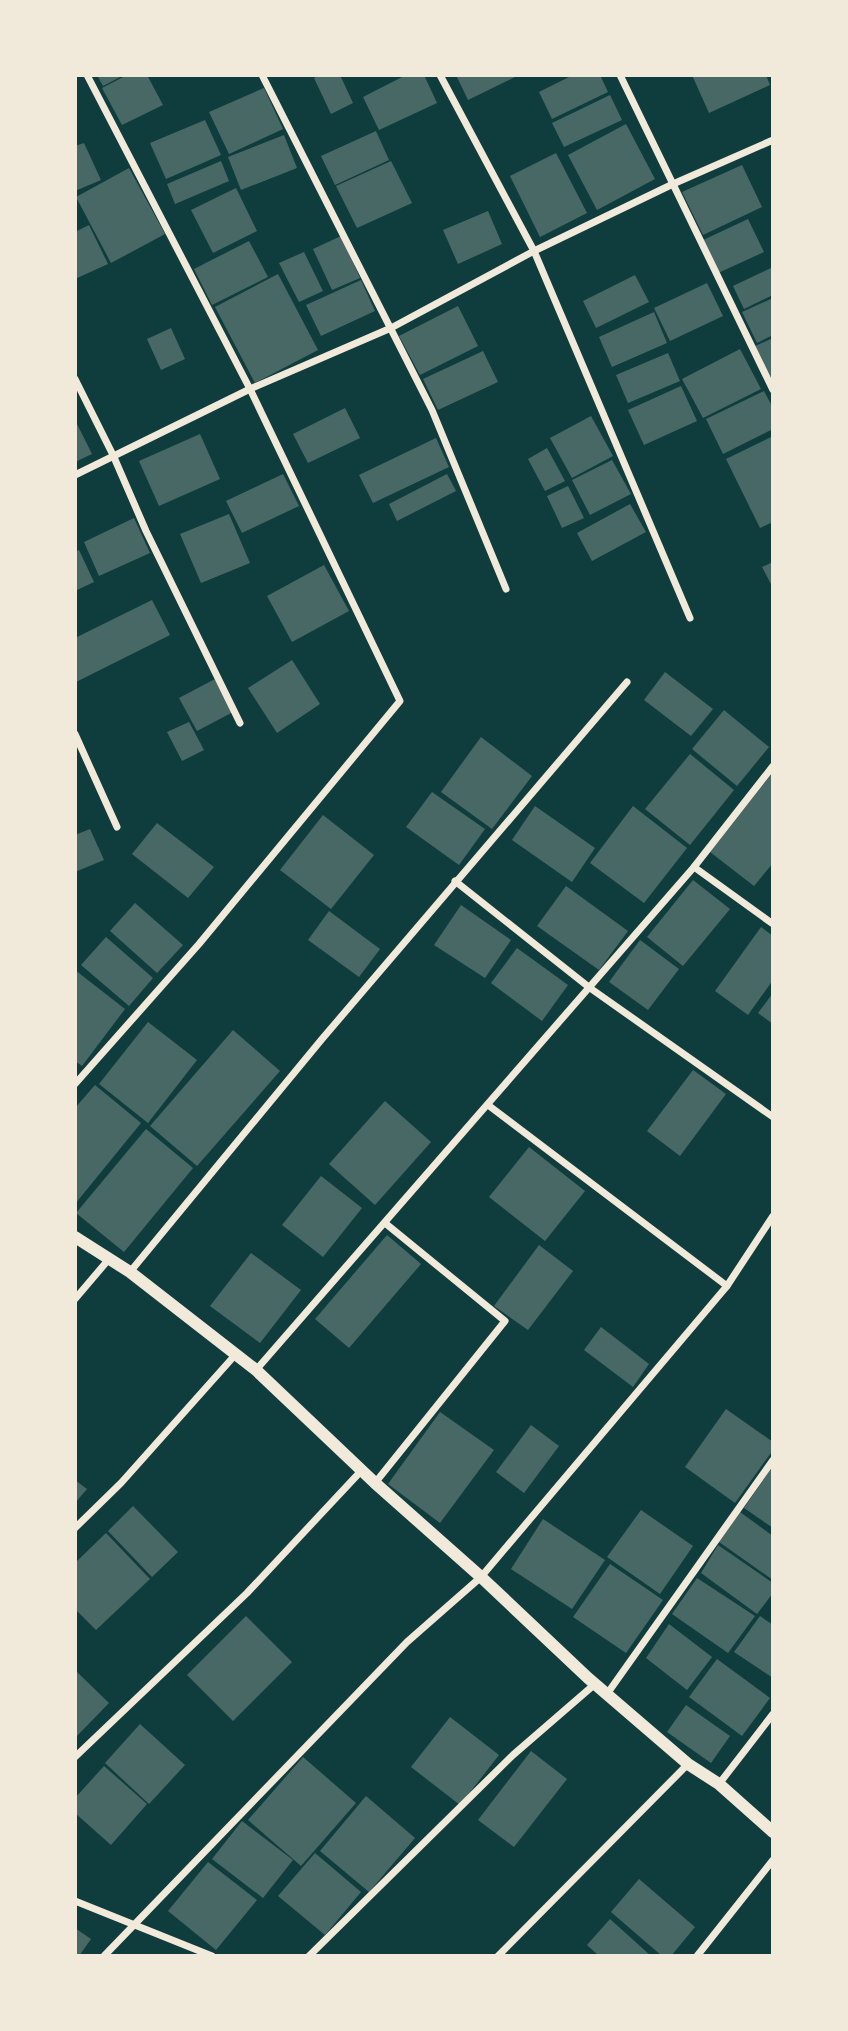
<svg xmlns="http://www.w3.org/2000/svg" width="848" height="2031" viewBox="0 0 848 2031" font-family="'Asap Condensed',sans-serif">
<rect width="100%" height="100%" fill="#0f3d3e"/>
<g fill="#486865">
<path d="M97 75H124L103 86Z"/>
<path d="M127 75H147L163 105 122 125 102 88Z"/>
<path d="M320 75H340L353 103 331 114 314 78Z"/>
<path d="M406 75H424L437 103 379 130 363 97Z"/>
<path d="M456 75H519L468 100Z"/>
<path d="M573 75H600L608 92 552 119 539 92Z"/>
<path d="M692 75H766L770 85 709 113Z"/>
<path d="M264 88 283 129 229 154 209 112Z"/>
<path d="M610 95 622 120 564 147 552 123Z"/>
<path d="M205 120 221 155 166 179 150 143Z"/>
<path d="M626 124 655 179 597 210 568 155Z"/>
<path d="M376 131 389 160 335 185 321 156Z"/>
<path d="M284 135 297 168 241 190 228 157Z"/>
<path d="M84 143 101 180 75 191V146Z"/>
<path d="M556 153 587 213 540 237 510 176Z"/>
<path d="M221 161 229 181 175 204 167 184Z"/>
<path d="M391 161 412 203 357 228 336 186Z"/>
<path d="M742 165 762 207 703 235 682 192Z"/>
<path d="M129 168 165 234 111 263 76 197Z"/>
<path d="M236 188 257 231 213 253 191 210Z"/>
<path d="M488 211 502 244 458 264 443 230Z"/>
<path d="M748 219 764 252 716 274 701 241Z"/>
<path d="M89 225 108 264 75 279V232Z"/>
<path d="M341 236 360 278 332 290 313 249Z"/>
<path d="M249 241 268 277 212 305 194 269Z"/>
<path d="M304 252 323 291 299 302 279 263Z"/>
<path d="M773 267V295L744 309 733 286Z"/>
<path d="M278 274 318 350 255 383 215 307Z"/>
<path d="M635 275 649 302 596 328 583 301Z"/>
<path d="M361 280 375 311 321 336 306 305Z"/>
<path d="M707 283 723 316 670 341 654 308Z"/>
<path d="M773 298V335L757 343 742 312Z"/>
<path d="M458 306 478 346 420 375 399 336Z"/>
<path d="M654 312 667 343 612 367 599 337Z"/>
<path d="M171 328 185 359 161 370 147 339Z"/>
<path d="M773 338V376L767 378 753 347Z"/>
<path d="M740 349 761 389 703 418 682 379Z"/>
<path d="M483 351 498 382 438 410 423 379Z"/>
<path d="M668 353 680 381 628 403 616 375Z"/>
<path d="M681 386 697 421 644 445 628 410Z"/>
<path d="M764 391 773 408V429L723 454 706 419Z"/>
<path d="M345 408 360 438 308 463 293 434Z"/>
<path d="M591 416 613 456 572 478 550 438Z"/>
<path d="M75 420 92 454 75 462Z"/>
<path d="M200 434 220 479 159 506 139 461Z"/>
<path d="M773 436V522L760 528 726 459Z"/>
<path d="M436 438 449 467 373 503 359 475Z"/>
<path d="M547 448 565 481 545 491 528 459Z"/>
<path d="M612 460 631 494 590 515 572 480Z"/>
<path d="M283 474 299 506 242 533 226 501Z"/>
<path d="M447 474 456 491 397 521 389 504Z"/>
<path d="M568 486 584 518 562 528 547 496Z"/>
<path d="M630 504 646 532 592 561 577 533Z"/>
<path d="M229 514 250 563 201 583 180 534Z"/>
<path d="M134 518 150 553 99 576 84 542Z"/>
<path d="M79 550 94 582 75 591V552Z"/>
<path d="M773 562V588L762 567Z"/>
<path d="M324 565 349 611 292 642 267 596Z"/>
<path d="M152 600 170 635 76 682 75 638Z"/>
<path d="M292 660 320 704 277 733 248 688Z"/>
<path d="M665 672 713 709 691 736 644 700Z"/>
<path d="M215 679 233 712 197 731 179 698Z"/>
<path d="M724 710 769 747 737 786 692 749Z"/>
<path d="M189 722 204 750 182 761 167 732Z"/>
<path d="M481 737 532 776 492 829 441 792Z"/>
<path d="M690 754 734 790 690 845 645 809Z"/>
<path d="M773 772V863L754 886 710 852Z"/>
<path d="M432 792 485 829 459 865 406 827Z"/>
<path d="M535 806 595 848 572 882 512 840Z"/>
<path d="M633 806 687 848 644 903 590 863Z"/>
<path d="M323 815 374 855 331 909 280 870Z"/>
<path d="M157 823 214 867 188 898 132 854Z"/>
<path d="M90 829 104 860 75 872V835Z"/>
<path d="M693 880 730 909 683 966 647 937Z"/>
<path d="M566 886 628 931 599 970 537 926Z"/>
<path d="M135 903 183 945 157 973 110 931Z"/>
<path d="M461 905 511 940 485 978 434 945Z"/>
<path d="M329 911 380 949 359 977 308 940Z"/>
<path d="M761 927 773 936V980L748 1015 715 991Z"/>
<path d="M106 937 153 978 129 1006 81 965Z"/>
<path d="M640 940 679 969 648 1010 609 982Z"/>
<path d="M517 948 568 985 542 1021 491 983Z"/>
<path d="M75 970 125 1009 82 1066 75 1061Z"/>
<path d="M773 993V1024L758 1013Z"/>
<path d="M148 1022 197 1060 148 1123 99 1084Z"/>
<path d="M233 1030 280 1071 197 1166 150 1126Z"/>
<path d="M693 1070 726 1094 680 1156 647 1131Z"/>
<path d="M95 1085 141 1123 75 1204V1108Z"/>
<path d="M385 1101 431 1142 375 1205 329 1164Z"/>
<path d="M146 1129 193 1168 124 1252 76 1213Z"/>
<path d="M529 1147 585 1191 545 1241 489 1197Z"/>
<path d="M321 1176 362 1208 323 1257 282 1225Z"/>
<path d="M387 1235 421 1264 349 1348 315 1319Z"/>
<path d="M539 1245 573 1271 528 1330 494 1306Z"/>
<path d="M251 1253 301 1290 260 1343 210 1306Z"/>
<path d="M601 1327 649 1364 633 1387 584 1350Z"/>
<path d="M726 1409 773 1442V1450L735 1503 685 1467Z"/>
<path d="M440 1412 494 1450 440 1523 388 1484Z"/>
<path d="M531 1425 559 1446 524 1493 496 1472Z"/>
<path d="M773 1466V1528L744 1508Z"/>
<path d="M75 1480 87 1489 75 1503Z"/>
<path d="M133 1506 178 1552 152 1577 108 1531Z"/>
<path d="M641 1510 693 1546 660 1594 607 1557Z"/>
<path d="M740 1512 773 1536V1580L719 1542Z"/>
<path d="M543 1519 605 1560 572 1609 511 1569Z"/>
<path d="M106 1533 150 1579 96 1630 75 1609V1563Z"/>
<path d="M718 1545 773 1583V1593L757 1614 701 1573Z"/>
<path d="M610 1564 663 1600 626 1653 573 1617Z"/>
<path d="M697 1578 755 1616 728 1653 672 1614Z"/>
<path d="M246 1616 292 1662 233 1721 187 1675Z"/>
<path d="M760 1616 773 1625V1678L734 1652Z"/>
<path d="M669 1624 712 1657 687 1690 646 1658Z"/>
<path d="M717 1659 770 1698 742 1736 689 1697Z"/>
<path d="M75 1670 109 1703 75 1738Z"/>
<path d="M686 1705 730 1736 711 1763 667 1732Z"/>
<path d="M450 1717 499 1755 460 1805 411 1767Z"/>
<path d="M140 1724 185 1765 149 1804 105 1763Z"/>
<path d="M531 1751 567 1779 514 1847 478 1820Z"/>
<path d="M303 1757 356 1803 301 1866 248 1820Z"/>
<path d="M104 1766 147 1804 111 1845 75 1813V1798Z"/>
<path d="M366 1796 415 1838 369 1892 320 1851Z"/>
<path d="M242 1821 293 1860 263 1898 212 1859Z"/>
<path d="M315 1853 361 1892 325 1935 278 1896Z"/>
<path d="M208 1862 257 1900 216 1950 168 1911Z"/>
<path d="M639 1879 695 1927 671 1956H662L611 1912Z"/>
<path d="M610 1919 651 1956H599L587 1945Z"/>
<path d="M75 1928 91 1939 79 1956H75Z"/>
</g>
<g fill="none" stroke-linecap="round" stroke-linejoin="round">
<g stroke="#f1e9da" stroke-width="7">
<path d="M262 75 432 410 506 589"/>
<path d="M440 75 534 251 690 618"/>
<path d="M620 75 773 390"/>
<path d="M75 379 113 455 146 531 240 723"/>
<path d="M75 475 250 389 391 328 534 251 673 184 773 140"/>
<path d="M75 734 117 827"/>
<path d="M694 867 773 924"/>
<path d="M455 881 590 988 773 1117"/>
<path d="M75 1084 199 944 400 701 250 389 87 75"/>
<path d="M488 1105 727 1286"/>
<path d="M130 1272 322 1039 627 682"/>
<path d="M75 1299 109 1259"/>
<path d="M256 1370 694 867 773 766"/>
<path d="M375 1483 505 1321 385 1223"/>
<path d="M75 1528 121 1483 236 1354"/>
<path d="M607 1694 773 1460"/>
<path d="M75 1757 247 1593 362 1470"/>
<path d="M719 1784 773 1714"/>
<path d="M75 1901 212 1956"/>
<path d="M104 1956 407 1642 481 1577 727 1286 773 1216"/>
<path d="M309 1956 513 1755 595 1684"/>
<path d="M498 1956 688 1764"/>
<path d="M697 1956 773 1860"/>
</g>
<path stroke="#f1e9da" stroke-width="12" d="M75 1237 130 1272 256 1370 375 1483 481 1577 588 1678 688 1764 719 1784 773 1832"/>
</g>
<rect width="848" height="2031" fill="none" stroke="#f1e9da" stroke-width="154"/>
</svg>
